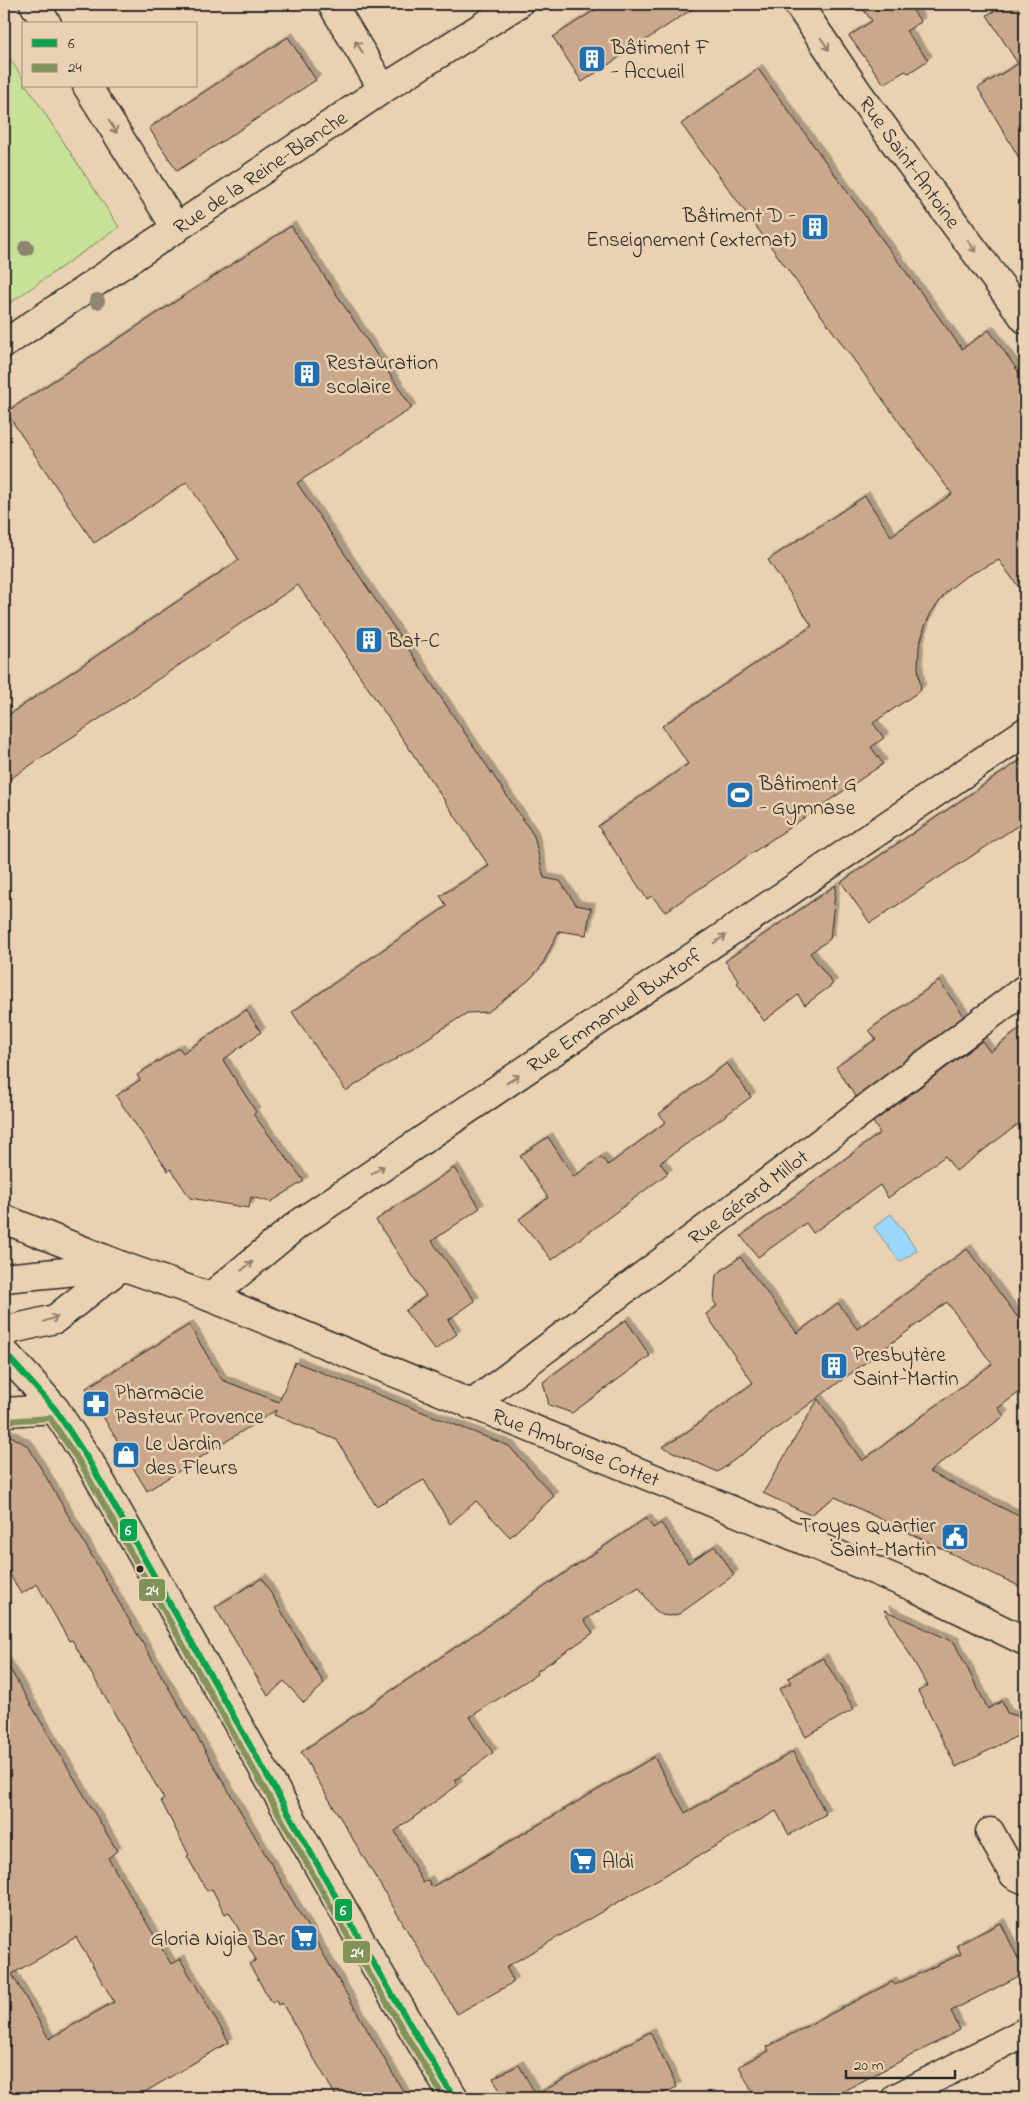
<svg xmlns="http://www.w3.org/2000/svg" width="1029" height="2102" font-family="'Indie Flower',sans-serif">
	<defs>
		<filter id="shadow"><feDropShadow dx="4.5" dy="-4.5" stdDeviation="0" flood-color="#0004"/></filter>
	</defs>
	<rect width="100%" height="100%" fill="#e9d1b1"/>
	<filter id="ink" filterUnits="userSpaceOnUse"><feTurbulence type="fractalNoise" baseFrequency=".02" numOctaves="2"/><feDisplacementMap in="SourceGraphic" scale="10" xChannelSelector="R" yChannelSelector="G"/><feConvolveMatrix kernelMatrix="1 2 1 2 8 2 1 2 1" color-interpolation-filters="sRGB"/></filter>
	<g filter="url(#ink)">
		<polygon fill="#c8e198" stroke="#7a8662" points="4,50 24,80 24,86 27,86 119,227 4,307"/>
		<polygon fill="#9bd9fc" stroke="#6e93a8" points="891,1214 917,1250 900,1262 874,1227"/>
		<g fill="#cba88c" stroke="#2b2b2b" fill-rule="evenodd" filter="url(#shadow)">
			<polygon points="604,4 700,4 582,82 553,37"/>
			<polygon points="859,4 908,4 921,22 906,31 928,60 909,73 905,71 884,84 849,36 872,21"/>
			<polygon points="1007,4 1025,4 1025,168 978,88 1018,64 987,15"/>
			<polygon points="288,37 316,80 177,171 149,128"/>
			<polygon points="758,69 962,349 989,330 1025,381 1025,596 999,560 965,577 948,590 931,613 925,626 919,647 918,668 921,690 873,723 884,738 871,747 883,764 665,912 652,896 647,899 598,826 688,764 662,726 812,626 768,560 865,496 891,536 952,494 681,124"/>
			<polygon points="291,226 412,408 297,483 534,836 544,878 560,881 576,905 591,908 586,935 559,931 541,967 528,981 488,1012 467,1013 346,1091 292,1012 447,906 440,896 489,866 298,585 4,783 4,718 239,560 187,482 94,543 6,412"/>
			<polygon points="1025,757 1025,821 870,923 841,882"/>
			<polygon points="836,885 830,939 810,953 833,984 805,1005 798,995 764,1021 737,983 739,981 725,961"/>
			<polygon points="939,981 964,1016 856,1097 836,1067 876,1039 869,1030"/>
			<polygon points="246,1010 261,1032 223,1060 256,1112 253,1114 304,1181 271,1202 251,1197 249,1208 190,1198 171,1169 168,1171 116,1096 140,1080 137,1075 179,1048 183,1053"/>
			<polygon points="1025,1025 1025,1119 956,1171 945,1156 888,1198 880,1185 813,1233 806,1223 758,1257 741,1236 880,1133 873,1122 982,1041 990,1052"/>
			<polygon points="727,1063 751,1097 660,1163 668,1173 552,1260 519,1219 548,1198 520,1156 548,1137 574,1177 601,1157 608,1165 666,1122 659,1114"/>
			<polygon points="454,1168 480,1208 432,1241 475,1301 448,1320 457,1334 435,1350 405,1311 426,1296 376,1220"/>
			<polygon points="967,1249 1025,1327 1025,1388 998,1408 1004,1416 929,1472 1025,1519 1025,1589 835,1497 810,1515 763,1493 818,1399 862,1461 992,1364 947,1302 718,1472 662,1447 680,1437 753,1383 706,1314 717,1306 714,1302 716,1275 740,1257 797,1333 838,1303 857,1329"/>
			<polygon points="626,1320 650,1356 572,1413 549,1405 543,1382"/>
			<polygon points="189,1325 222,1380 279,1402 295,1362 509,1446 554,1496 510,1537 476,1501 450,1524 424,1480 376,1506 337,1440 274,1415 276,1410 147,1491 86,1388"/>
			<polygon points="4,1432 28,1446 407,2098 337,2098 282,2003 278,2005 276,2000 272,2003 249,1964 256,1960 229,1912 225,1914 212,1889 207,1891 187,1856 189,1855 161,1801 164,1799 72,1640 69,1641 37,1584 21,1594 4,1564"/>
			<polygon points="646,1518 653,1528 661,1523 688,1563 715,1546 734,1575 679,1614 669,1616 662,1615 654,1609 639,1587 584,1620 593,1633 536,1672 537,1674 470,1717 493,1753 455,1780 458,1785 395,1831 423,1883 428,1880 432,1887 654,1757 685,1813 793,1752 826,1814 789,1835 776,1811 506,1967 514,1982 457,2014 301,1752"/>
			<polygon points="262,1578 324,1684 304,1703 284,1681 268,1696 215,1607"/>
			<polygon points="884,1610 954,1642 988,1709 1002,1701 1007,1713 1025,1718 1025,1732 956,1767 918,1691 928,1686"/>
			<polygon points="823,1658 854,1709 806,1737 779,1689 791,1683 788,1678"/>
			<path d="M4,1659L117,1851L108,1858L171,1964L180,1959L229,2042L135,2098H4ZM76,1937L114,2002L49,2039L12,1974Z"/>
			<polygon points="1001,1923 1025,1973 951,2011 960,2030 830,2098 755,2098 739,2066 769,2051 767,2047 892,1982 895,1985 961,1954 957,1945"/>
			<polygon points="650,2032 677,2087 654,2098 504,2098 493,2078 519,2065 536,2095"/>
		</g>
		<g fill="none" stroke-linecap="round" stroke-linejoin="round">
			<defs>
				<g id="minor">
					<polyline points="34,4 47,24"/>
					<polyline points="332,4 383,89"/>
					<polyline points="798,4 859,94 1025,319"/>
					<polyline points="87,86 168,215 176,229"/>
					<polyline points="4,344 383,89 518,4"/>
					<polyline points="4,1219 122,1266 210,1297 758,1521 914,1587 1025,1641"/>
					<polyline points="4,1278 118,1267"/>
					<polyline points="210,1297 297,1225 1025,732"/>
					<polyline points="4,1331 55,1319 122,1266"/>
					<polyline points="471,1405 1025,989"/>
					<polyline points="990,1832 1014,1875 1025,1880"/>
					<polyline points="896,2098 1025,2032"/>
				</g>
				<g id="major">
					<polyline points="4,1352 32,1382 55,1409 89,1461 371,1959 454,2098"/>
					<polyline points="4,1412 55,1409"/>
				</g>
			</defs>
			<use href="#minor" stroke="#2b2b2b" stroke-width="31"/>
			<use href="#major" stroke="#2b2b2b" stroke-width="31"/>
			<use href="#minor" stroke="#e9d1b1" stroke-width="28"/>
			<use href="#major" stroke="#e9d1b1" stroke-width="28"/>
			<defs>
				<polyline id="bus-1" points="4,1352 55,1409 89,1461 371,1959 454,2098"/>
				<polyline id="bus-2" points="5,1421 50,1418 82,1466 363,1963 444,2098"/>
			</defs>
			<use href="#bus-1" stroke="#e9d1b1" stroke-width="10"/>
			<use href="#bus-2" stroke="#e9d1b1" stroke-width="10"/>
			<use href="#bus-1" stroke="#02a44c" stroke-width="6"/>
			<use href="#bus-2" stroke="#81935a" stroke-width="6"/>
		</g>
		<g fill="#8e8570">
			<circle cx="26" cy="248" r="8"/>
			<circle cx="97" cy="301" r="8"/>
		</g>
		<defs><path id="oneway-shaft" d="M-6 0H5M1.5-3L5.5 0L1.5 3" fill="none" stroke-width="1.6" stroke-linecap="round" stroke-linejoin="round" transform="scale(1.25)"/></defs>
		<g stroke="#8a7e6e">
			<use href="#oneway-shaft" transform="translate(825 44) rotate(56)"/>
			<use href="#oneway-shaft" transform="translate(359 47) rotate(-122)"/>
			<use href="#oneway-shaft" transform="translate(113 127) rotate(57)"/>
			<use href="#oneway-shaft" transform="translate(972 246) rotate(54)"/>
			<use href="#oneway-shaft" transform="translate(720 939) rotate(-34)"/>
			<use href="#oneway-shaft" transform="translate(513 1079) rotate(-34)"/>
			<use href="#oneway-shaft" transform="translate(378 1170) rotate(-34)"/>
			<use href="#oneway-shaft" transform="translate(247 1266) rotate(-39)"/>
			<use href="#oneway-shaft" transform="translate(51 1319) rotate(-20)"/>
		</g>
	</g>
	<defs>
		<symbol id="building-square" viewBox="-11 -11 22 22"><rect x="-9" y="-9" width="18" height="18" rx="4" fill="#1f6fb2" stroke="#e9d1b1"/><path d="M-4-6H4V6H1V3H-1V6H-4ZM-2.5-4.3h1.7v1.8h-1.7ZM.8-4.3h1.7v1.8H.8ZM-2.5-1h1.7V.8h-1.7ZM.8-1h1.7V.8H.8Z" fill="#fff"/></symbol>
		<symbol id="stadium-square" viewBox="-11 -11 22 22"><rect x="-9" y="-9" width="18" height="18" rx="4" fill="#1f6fb2" stroke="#e9d1b1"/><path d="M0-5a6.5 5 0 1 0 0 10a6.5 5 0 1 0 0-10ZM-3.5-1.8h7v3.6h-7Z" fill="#fff"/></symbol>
		<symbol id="pharmacy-square" viewBox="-11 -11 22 22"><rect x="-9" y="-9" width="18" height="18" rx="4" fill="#1f6fb2" stroke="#e9d1b1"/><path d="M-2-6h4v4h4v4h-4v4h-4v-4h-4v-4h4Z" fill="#fff"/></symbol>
		<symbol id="shop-square" viewBox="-11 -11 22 22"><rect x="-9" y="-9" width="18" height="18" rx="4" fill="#1f6fb2" stroke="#e9d1b1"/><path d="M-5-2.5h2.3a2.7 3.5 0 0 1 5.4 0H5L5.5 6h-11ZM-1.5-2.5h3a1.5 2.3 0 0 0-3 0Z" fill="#fff"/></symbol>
		<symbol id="civic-square" viewBox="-11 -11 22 22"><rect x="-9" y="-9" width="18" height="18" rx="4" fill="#1f6fb2" stroke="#e9d1b1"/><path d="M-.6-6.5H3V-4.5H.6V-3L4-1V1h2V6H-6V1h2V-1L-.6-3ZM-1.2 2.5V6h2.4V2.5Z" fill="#fff"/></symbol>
		<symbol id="supermarket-square" viewBox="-11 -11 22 22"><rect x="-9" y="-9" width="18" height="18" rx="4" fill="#1f6fb2" stroke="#e9d1b1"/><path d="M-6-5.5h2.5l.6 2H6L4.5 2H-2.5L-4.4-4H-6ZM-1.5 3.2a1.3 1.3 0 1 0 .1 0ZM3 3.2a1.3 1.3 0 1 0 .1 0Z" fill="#fff"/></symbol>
	</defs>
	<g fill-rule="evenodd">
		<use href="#building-square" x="576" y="43" width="32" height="32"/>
		<use href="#building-square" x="799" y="211" width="32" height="32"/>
		<use href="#building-square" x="291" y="358" width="32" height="32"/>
		<use href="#building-square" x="353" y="624" width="32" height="32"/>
		<use href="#stadium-square" x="724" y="779" width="32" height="32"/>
		<use href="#building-square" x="818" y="1350" width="32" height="32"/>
		<use href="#pharmacy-square" x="80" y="1388" width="32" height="32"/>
		<use href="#shop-square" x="110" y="1439" width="32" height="32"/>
		<use href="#civic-square" x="939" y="1521" width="32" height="32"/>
		<use href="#supermarket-square" x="567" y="1845" width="32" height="32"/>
		<use href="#supermarket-square" x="288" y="1922" width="32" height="32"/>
	</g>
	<circle fill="#2b2b2b" stroke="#e9d1b1" stroke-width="2" cx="140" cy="1569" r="4.5"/>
	<g text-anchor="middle" stroke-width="5" stroke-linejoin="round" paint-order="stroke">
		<g font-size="21" fill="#2b2b2b" stroke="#e9d1b1" text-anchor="start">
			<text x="611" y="54">Bâtiment F<tspan x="611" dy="24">- Accueil</tspan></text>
			<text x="796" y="222" text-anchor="end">Bâtiment D -<tspan x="796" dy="24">Enseignement (externat)</tspan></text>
			<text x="326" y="369">Restauration<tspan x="326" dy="24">scolaire</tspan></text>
			<text x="388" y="647">Bat-C</text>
			<text x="759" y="790">Bâtiment G<tspan x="759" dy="24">- Gymnase</tspan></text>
			<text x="853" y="1361">Presbytère<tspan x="853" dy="24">Saint-Martin</tspan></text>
			<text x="115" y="1399">Pharmacie<tspan x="115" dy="24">Pasteur Provence</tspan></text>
			<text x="145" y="1450">Le Jardin<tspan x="145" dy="24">des Fleurs</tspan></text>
			<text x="936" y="1532" text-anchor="end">Troyes Quartier<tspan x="936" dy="24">Saint-Martin</tspan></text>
			<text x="602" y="1868">Aldi</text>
			<text x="285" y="1945" text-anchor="end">Gloria Nigia Bar</text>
		</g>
		<g font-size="21" fill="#2b2b2b" stroke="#e9d1b1">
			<text transform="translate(910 162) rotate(54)" y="7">Rue Saint-Antoine</text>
			<text transform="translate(260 172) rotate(-34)" y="7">Rue de la Reine-Blanche</text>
			<text transform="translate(614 1010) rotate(-34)" y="7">Rue Emmanuel Buxtorf</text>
			<text transform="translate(748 1197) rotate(-37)" y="7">Rue Gérard Millot</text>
			<text transform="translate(576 1447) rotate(22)" y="7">Rue Ambroise Cottet</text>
		</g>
	</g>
	<g stroke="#e9d1b1" stroke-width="2">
		<rect x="119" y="1518" width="19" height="24" rx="5" fill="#02a44c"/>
		<rect x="138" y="1578" width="28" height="24" rx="5" fill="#81935a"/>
		<rect x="334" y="1898" width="19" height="24" rx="5" fill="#02a44c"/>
		<rect x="342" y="1940" width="29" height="24" rx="5" fill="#81935a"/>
	</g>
	<g font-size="14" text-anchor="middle" font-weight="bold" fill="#fff">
		<text x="128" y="1535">6</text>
		<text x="152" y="1595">24</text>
		<text x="343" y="1915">6</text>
		<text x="357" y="1957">24</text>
	</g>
	<rect width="1029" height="2102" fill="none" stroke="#e9d1b1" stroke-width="20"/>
	<rect x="10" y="10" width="1009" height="2082" fill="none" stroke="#2b2b2b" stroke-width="2" filter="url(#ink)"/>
	<rect x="22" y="22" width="175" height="65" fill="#e9d1b1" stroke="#9d8f7b"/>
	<rect x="32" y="39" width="25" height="8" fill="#02a44c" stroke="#9d8f7b"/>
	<text x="68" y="48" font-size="15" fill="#2b2b2b">6</text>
	<rect x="32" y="64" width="25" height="8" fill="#81935a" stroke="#9d8f7b"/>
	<text x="68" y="72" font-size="15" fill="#2b2b2b">24</text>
	<path d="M846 2070v8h109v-8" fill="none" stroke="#2b2b2b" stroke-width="2.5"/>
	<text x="854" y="2070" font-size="15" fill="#2b2b2b" stroke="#e9d1b1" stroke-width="4" paint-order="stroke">20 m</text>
</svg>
